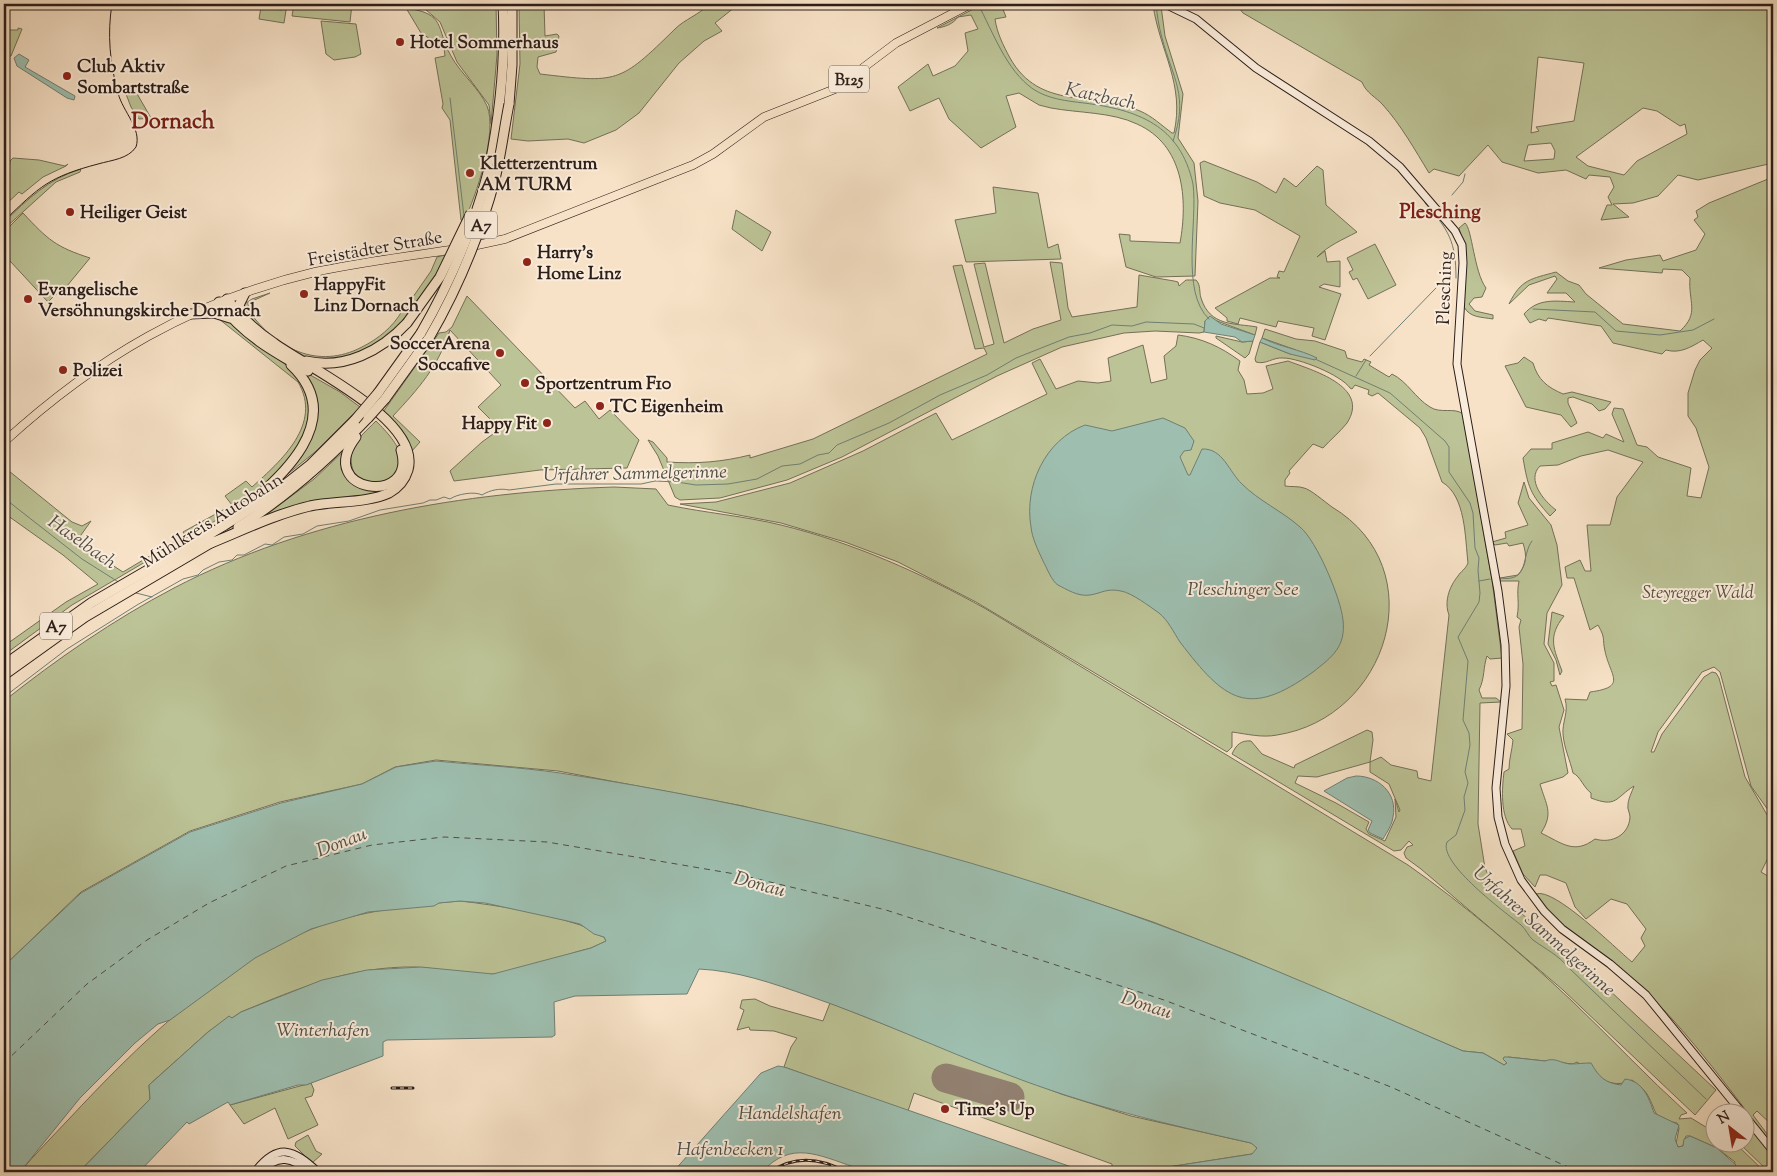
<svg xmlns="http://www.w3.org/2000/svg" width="1777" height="1176" font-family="'Sorts Mill Goudy',serif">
	<rect width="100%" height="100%" fill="#f7e2c7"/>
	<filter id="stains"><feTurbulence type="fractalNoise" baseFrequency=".004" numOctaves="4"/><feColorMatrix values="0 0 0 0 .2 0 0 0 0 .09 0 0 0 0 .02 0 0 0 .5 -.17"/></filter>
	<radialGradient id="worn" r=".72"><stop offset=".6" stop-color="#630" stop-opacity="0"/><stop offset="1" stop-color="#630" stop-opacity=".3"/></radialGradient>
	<g fill="#bcc396" stroke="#747058" fill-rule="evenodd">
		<polygon points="283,4 287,4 284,23 259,19 261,7 282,10"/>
		<polygon points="294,4 352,4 350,22 292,16"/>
		<polygon points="403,4 496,4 497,55 491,124 489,105 457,62 440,22 425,9"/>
		<path d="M519,4H544L545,36L557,34L559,36L556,52L538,57L537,67L540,74C618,83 619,84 675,29C685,19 699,15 709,4H735V7L715,23L722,31L704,41L679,63L639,113L616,130L584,143L568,139L528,141L511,139L520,64Z"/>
		<path d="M983,4H1001L1006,17L995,19C997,33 1003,45 1010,58C1040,111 1093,91 1140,111C1152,116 1161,125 1172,133H1174C1185,84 1160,52 1153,5L1161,6L1165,36L1183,94L1178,138L1194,163L1198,201L1195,276L1156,277L1126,267L1119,234L1130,235V241L1180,243C1188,199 1184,145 1137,124C1112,112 1078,113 1051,108L1039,105L1019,93L1006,96L1016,127L981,148L949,119L939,98L910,111L898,87L928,64L933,76L955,66L968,51L965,33L978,29L971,15L958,17C953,24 945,27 937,28Z"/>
		<path d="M1236,4H1773V163L1698,180L1678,175L1658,196L1633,203L1613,204L1629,217L1601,220L1607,205H1612L1608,197L1614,187L1610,177L1589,175L1586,179L1566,170L1538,173L1502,162L1488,145L1459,176L1434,169L1429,173C1415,150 1401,125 1383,105C1376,97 1366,93 1362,82L1243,13ZM1538,57L1584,63L1574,121L1536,127L1539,131L1531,133ZM1643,108L1657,111L1680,126L1685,124L1687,134L1637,161L1624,175L1588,166L1576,157ZM1551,143L1555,151L1554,159L1524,161L1528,145Z"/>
		<path d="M406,8C447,14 435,27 451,56C461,74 479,88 487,106C498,132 476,196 464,221L461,220L450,120L442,108L443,104L435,58L445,56L444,48L421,33Z"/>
		<polygon points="321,21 356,24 361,54 355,57 334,60 326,54"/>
		<polygon points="18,28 22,29 11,56 4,56 4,32 7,30 18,30"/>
		<polygon points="132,85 151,118 139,119 131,107 126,94"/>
		<path d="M13,158L39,160L65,166L68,164L66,166L43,177L22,194L19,192L4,206C4,189 9,177 10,161Z"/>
		<path d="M1204,161L1257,182L1276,193L1284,178L1296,187L1317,166L1323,170L1326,205L1357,232C1342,240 1329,245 1317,257L1325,251L1327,262L1340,261V287L1324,284L1319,287L1341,294L1325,340L1312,336L1314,328L1278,321L1276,327L1240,318L1238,324L1227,321V318L1215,308L1270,278H1280L1277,277L1279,271L1284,272L1300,236L1255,210L1220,203L1204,196L1200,163Z"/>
		<path d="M81,169L80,172L56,182L4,229V222C28,199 48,179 81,169Z"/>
		<path d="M1773,177V817L1751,786L1720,672L1714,667L1702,672L1658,732L1651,752H1654L1662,734L1704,677L1712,672L1716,673L1719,678L1745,777L1773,825V848L1761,872L1773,879V1126L1757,1111L1753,1115L1773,1142V1145C1726,1086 1683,1023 1626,973C1604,954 1545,921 1536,894C1554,887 1615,948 1632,962L1645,946L1641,938L1646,929L1627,904L1611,899L1586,919L1575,907L1566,883L1546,875H1540L1535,887L1523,874L1513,851L1525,846L1521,829H1512C1500,816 1502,788 1504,772L1509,769C1509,759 1512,751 1513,740L1507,734L1522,729L1523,664L1519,627L1521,620L1517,617C1520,602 1516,595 1519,581H1500V578L1518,575C1527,564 1527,556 1523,543L1509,546L1507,543L1495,545L1492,542L1506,538L1505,532L1528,525L1518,503L1524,482L1529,498L1551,525L1557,545L1562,585L1547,613L1544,644L1554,663V681L1550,682L1552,686L1556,685L1564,710L1559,727L1568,773L1563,777L1540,784C1546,805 1554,813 1541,833C1562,843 1574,855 1595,839C1612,844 1629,835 1630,817C1630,813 1627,809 1628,805C1628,799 1632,792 1634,786C1615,798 1617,808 1591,798V793C1583,787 1581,777 1573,773C1570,760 1564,748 1563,734C1562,722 1569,712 1565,699L1587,700L1590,692C1628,687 1610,676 1605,651C1602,638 1606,639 1598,625L1590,630L1574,578H1567L1565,567L1580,560L1585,571H1591L1587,525H1610L1617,497L1643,462L1608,450L1581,456L1558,465L1540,466C1526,480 1544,501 1556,510L1550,516C1530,494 1528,487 1523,458L1531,449H1552V443L1588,432L1603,438L1606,434L1624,442L1612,414L1614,408L1623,409L1637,445L1647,447L1658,457L1691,468L1687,496L1701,498L1709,467L1696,428L1688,416V393L1695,370L1700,360L1712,348L1703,340C1691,347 1680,354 1666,350L1662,354L1613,343L1601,326L1548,318L1546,321L1539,319L1530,323L1524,314C1538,298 1555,301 1575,302L1566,293H1547L1557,279L1555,276L1529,285L1509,304C1521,279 1531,279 1556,272L1568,281L1579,285L1586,294L1623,324L1680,331C1700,313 1688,302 1690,278L1682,270L1663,269L1662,273L1599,268L1626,260L1660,255L1663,261L1696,250L1705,234L1694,220L1698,217L1696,211L1709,203Z"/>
		<polygon points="993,187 1038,193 1048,248 1058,244 1061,259 966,262 955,220 996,213"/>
		<polygon points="736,210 771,232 762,251 732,229"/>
		<path d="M23,213C48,240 56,247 90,258L62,292L55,295L48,302L10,261L6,262L4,259V232Z"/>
		<path d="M1465,223C1472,228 1474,272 1486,288L1482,297L1474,298L1469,304L1475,311L1493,315V319C1482,317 1470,318 1464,307L1466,252L1459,228Z"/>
		<polygon points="1375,244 1396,285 1368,299 1357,278 1353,280 1349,272 1353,270 1347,258"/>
		<polygon points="445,255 446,259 414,311 406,307 431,271 437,257"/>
		<path d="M1050,262L1062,263L1068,308L1072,317L1137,307L1139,275L1174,281L1178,282L1179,286L1186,280H1196C1201,285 1199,292 1201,298C1210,327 1235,323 1257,327L1255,335L1217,321H1205L1204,332L1199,333L1155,331L1124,333L1062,347L997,376L842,457L787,480L720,498L680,500L675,497L658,456L648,440L653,442L667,458V462C697,464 722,462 750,455V458L813,439L987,354L984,348L975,349L953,266L962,265L984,347L994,344L974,264L985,263L1004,343L1033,329L1061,320Z"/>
		<path d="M270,293L248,303L249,311C276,349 318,370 362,347C378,339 393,327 402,311L411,315C386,343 343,369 305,358C290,354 254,323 244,311L243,305L252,299Z"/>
		<path d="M467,296L575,408L585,401L599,419L610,410L639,440L627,468L540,470L454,481L450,471L482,442L500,429L478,407L501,385L450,330C438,367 419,388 393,416L420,442L411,452L383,412L439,333L446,332L452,327Z"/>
		<path d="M219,319L231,321L266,351L292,369L311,398L306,438L277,474L242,505L72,605L4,655V646L66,602L98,584L63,555L4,513V467L72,522L82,526L91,521L76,542L123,572L185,535L183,532L232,505L225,496L246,481L252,487C281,461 323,424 298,382Z"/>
		<path d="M1265,329L1296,339L1315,341L1345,351L1347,358L1362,362L1364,359L1371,362L1369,365L1389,377L1392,374C1408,382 1415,398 1430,407C1440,414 1455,407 1463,414L1492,580L1502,658L1490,659L1487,656C1483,667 1485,678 1479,690L1482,698H1496L1501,702L1480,703L1478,824L1485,868L1490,879L1493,880L1507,901L1591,973L1716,1090L1695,1115L1563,990L1421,869L1406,858L1404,853L1407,847L1413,845L1409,841L1401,850L1394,851L1232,754C1236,745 1241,740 1251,741L1262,754L1294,768L1295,765L1367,730L1372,732L1373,740L1370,762L1381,757L1391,765L1417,771L1418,778L1431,781L1449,615C1444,602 1449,587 1458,576C1461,571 1465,570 1468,563C1465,538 1466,496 1442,482L1426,438L1420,428L1378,393L1372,396L1368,394L1369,390L1355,385L1352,389L1350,388C1341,375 1299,358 1283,358C1273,357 1266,365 1256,362L1255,359L1260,342L1290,354L1296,350L1262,338ZM1370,762V772L1389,784L1400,810L1399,812L1395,799L1396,817L1385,841L1369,834L1366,829L1369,822L1336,803L1295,783L1298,776L1317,777Z"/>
		<path d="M1178,335C1202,338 1221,347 1240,361L1238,370L1244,380L1247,394L1263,393L1273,389L1266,366L1288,361C1311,370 1371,386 1347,423C1340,432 1330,440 1323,448L1313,444L1289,471L1290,473L1285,480V486C1291,487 1299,486 1304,488C1310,489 1325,502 1332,507C1435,569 1388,718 1277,735C1262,738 1247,734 1232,732V747L1227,752L976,602L898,562L845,542L781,523L680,504L716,502L790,483L863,451L936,413L952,440L1047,394L1032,363L1040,359L1056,389L1078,381L1098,383L1111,381L1108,358L1143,345L1151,383L1167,379L1164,356L1176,346Z"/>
		<polygon points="1216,336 1242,342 1253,341 1249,354 1245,358 1216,338"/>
		<path d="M1524,357L1533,363C1538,380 1547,387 1563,394L1572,392L1611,402L1605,409L1599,411L1592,404L1573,397L1568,398V403L1577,423L1571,427L1561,415L1526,407L1505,366L1518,363Z"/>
		<path d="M298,368L340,392L360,407L315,452L263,494L313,432C320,409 306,389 298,368Z"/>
		<path d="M376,421C399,444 417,467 377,486L355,476C344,449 357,440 376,421Z"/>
		<polygon points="397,436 407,463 388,491 267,517 266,515 314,479 346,449 347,473 382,489 405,462"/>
		<path d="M614,487L656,489L668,505C706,513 744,516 781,525C854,543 921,573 986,609L1408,865C1465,905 1522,954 1572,1001C1611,1038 1647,1077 1687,1113L1681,1115L1679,1119L1691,1118L1714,1132V1144H1736L1765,1172H1745L1742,1170L1733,1172L1735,1162L1717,1148L1690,1136H1686L1683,1146L1678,1147L1676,1144L1679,1128L1677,1123C1651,1118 1658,1113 1647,1094C1644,1089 1637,1084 1632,1080C1609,1091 1596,1074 1577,1062L1573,1064L1508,1057L1506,1064L1504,1065L1483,1053L1463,1051L1243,957L1153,922L1064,892L743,806L558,771L436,760L395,767L362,784L280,802L190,831L81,892L4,966V701C57,659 113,620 174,588C308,518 464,492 614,487Z"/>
		<path d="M1552,612L1564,616C1547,637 1554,649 1562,671L1560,675L1556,660L1548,644Z"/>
		<path d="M460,901C496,905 544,913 577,924C588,927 594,934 604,937L606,941L591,948C559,956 527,970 495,974C471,977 440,968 415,967C351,966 299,988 241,1012L232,1018L229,1017L208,1032L149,1085L150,1099L79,1172H20C36,1153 52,1137 69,1119C136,1047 219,965 312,929C358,911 411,905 460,901Z"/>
		<polygon points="755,999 770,1006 823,1021 830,1003 1061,1094 1131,1116 1251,1143 1256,1146 1257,1151 1252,1154 1136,1172 1112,1172 1112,1164 914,1093 908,1111 784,1067 791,1047 797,1038 774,1031 750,1030 749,1027 737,1030 744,1010 740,1008 742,1000"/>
		<polygon points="311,1083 314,1090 312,1096 305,1098 318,1125 288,1139 275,1108 244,1124 230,1105"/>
		<polygon points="1745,1120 1773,1157 1773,1172 1769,1172 1740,1144 1744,1144"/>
		<polygon points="308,1135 316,1151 322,1154 312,1163 295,1146 296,1142"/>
	</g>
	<g fill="#9ebfb0" stroke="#707f74">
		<polygon points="19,54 29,60 25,67 75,96 74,100 67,98 17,66 14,58"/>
		<polygon points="1210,316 1221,324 1255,335 1253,341 1242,342 1235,337 1204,332 1205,321"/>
		<path d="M1262,338C1280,347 1299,349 1317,358L1315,360L1290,354L1260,342Z"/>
		<path d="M1163,418L1185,428L1194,441L1191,450L1184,451L1180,457L1188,475H1190L1202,449C1223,448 1229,472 1242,484C1259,501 1282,511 1300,527C1317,541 1341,599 1343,620C1346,647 1332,657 1313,672C1248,719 1225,701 1180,642C1174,633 1168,620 1159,613C1149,606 1132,593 1121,591C1107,588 1102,593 1090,595C1078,597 1066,589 1058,585C1052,582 1046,566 1043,561C1038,550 1032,538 1031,527C1024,486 1045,440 1085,425L1112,431Z"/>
		<path d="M436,761C477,765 519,767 560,773C762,804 962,853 1154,923C1259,961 1361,1007 1463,1051L1483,1053L1504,1065L1507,1063L1503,1059L1504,1057H1508L1545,1061C1555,1057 1560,1063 1570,1064C1577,1064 1583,1063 1591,1063C1599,1077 1605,1083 1621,1085L1625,1079C1643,1081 1649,1098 1654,1113L1679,1125L1675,1139L1678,1147L1683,1146L1684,1139L1690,1136L1717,1148L1736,1165L1733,1172H1136L1252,1154L1257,1148L1251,1143C1166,1124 1088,1106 1006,1074C940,1049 876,1019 809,996C772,983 738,971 699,969L687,994L575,996L554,1002L555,1035L552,1037L387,1040L383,1042V1056L306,1085H298L230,1105L228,1102L189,1124L187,1122L139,1172H79L150,1099L149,1085L208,1032L229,1016L232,1018L241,1012L322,980L367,970L421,967L493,974L591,948L606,941L604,937L594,934L580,924L563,920L485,903L460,901L439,903L434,906L368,912L311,929L255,958L170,1020L158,1024L135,1043L80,1098L20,1172H4V966L81,893L190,832L281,803L362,784L396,767Z"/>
		<path d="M1356,776C1378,776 1398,793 1393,817C1392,825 1387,832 1383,839L1370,833L1368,830L1372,821L1324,791L1347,778Z"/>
		<path d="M778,1066L784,1067L1086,1172H858L854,1167C818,1155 791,1140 762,1172H673L761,1073Z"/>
	</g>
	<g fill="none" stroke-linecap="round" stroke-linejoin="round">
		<g stroke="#707f74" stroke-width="1">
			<path d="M978,4C993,32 1006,70 1033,89C1048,99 1067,101 1084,103C1138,110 1180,125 1193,184C1198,222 1180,292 1209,319"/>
			<path d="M1156,4C1157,15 1159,27 1162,38C1173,79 1189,96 1173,141"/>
			<polyline points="450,98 464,216"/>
			<polyline points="1452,195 1463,182 1465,174"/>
			<path d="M1425,203C1449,230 1456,242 1456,278"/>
			<polyline points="1533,309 1595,312 1616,331 1660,335 1693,330 1714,319"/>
			<polyline points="1370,356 1436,288"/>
			<path d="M1315,359L1390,393L1445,441L1449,447V472L1470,503L1473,513L1475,548L1479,558L1478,570L1480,593L1479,602L1458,637L1468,661L1463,720L1469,733L1470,745L1465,772L1468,783L1464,797L1465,810L1456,835L1447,842C1438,863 1506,913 1521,925C1526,929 1528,936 1533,940C1547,950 1557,954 1569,968L1706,1099"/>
			<polyline points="1356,376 1366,360"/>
			<polyline points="4,498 82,559 120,583"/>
			<path d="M1500,578C1530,583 1521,555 1532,541"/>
			<polyline points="1479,581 1490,579"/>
			<polyline points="136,593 152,597"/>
			<path d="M4,697L67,649L137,605L183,579L198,575L203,570L219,562L232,560L237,555H244L265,544L272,545L284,537L303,534L317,526L349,521L380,510L423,503L430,500H436L444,497L450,499C457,494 475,491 482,495C490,490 500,488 509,490L556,484H641L655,481L677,482L696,485L728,484L757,479L782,466L800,464L818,455L829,453L837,445L889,423L940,395L987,375L1016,358L1069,337L1090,333L1112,325L1132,326L1146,322L1194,324L1204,328"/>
		</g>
		<polyline stroke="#4e4e46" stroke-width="1" stroke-dasharray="6 5" stroke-linecap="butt" points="4,1063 87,984 147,940 209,903 286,866 372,845 444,837 547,842 741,875 886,910 1164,1000 1391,1087 1579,1172"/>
		<polyline stroke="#928070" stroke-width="29" points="946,1078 1010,1097"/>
		<defs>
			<g id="secondary">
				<polyline points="1059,4 1086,4"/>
				<polyline points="1165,4 1196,19 1256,68 1369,141 1400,167 1455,231 1462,245 1463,263 1457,364 1498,591 1505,645 1506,686 1496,788 1498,817 1505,844 1521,880 1544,911 1562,929 1610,964 1646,995 1743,1114"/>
				<polyline points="1744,1115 1773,1151"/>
				<path d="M255,1172C278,1142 293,1149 318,1172"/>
				<path d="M262,1172C277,1153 293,1158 310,1172"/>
			</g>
			<g id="primary">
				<polyline points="468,247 505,239 693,165 713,154 764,117 835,89 896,43 967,6 965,4"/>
				<path d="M4,442C96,358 192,301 315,272C362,262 409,256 457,249"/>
			</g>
			<g id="motorway">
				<polyline points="509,104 512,65 512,4"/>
				<path d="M489,169C500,114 506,60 503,4"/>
				<path d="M219,302C243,335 274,352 308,371"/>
				<polyline points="190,314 214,313 230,318"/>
				<polyline points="242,314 239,305 245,293"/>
				<path d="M306,361C344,370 381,351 407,323"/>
				<polyline points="378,393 421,333"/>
				<polyline points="385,399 429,338"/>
				<path d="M356,437C313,493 418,507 401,450"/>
				<path d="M237,513C281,479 349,419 291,365"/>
				<path d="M238,527C287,497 328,460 368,418"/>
				<path d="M211,543C243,530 276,514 310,506C334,501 368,503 389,493C398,488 405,480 408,470C422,420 306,367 274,343C256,331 240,316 227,299"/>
				<polyline points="4,665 91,603 225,525 268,498 311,464 355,420"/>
				<polyline points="4,675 85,617 214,541"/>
			</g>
		</defs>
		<use href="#secondary" stroke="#2c1e19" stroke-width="9"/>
		<use href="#primary" stroke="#2c1e19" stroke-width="9"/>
		<use href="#motorway" stroke="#2c1e19" stroke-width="11"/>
		<use href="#secondary" stroke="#faecdb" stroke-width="7"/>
		<use href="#primary" stroke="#f7e2c7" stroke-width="8"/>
		<use href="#motorway" stroke="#f7e2c7" stroke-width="9"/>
		<path stroke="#2c1e19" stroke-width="1" d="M4,221C40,186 49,177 98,164C112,160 128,159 136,147C142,129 123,112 118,93C110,64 107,34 112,4"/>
		<defs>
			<g id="rail">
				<polyline points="392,1088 413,1088"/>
				<path d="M770,1172C795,1155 821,1158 846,1172"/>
			</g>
		</defs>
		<use href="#rail" stroke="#2c1e19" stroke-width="3"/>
		<use href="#rail" stroke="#faecdb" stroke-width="1" stroke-dasharray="4" stroke-linecap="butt"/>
		<defs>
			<g id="motorway-bridge">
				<polyline points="407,323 440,277 471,213"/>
				<path d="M421,333C451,281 474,227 489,169"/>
				<path d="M429,338C458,288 480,235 495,179C501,155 504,129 509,104"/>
				<polyline points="368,418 385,399"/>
				<polyline points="355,420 378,393"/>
			</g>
		</defs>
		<use href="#motorway-bridge" stroke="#2c1e19" stroke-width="11" stroke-linecap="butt"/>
		<use href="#motorway-bridge" stroke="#f7e2c7" stroke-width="9"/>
	</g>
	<g fill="#8f2418" stroke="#faecdb" stroke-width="2">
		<circle cx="400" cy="42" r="5"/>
		<circle cx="67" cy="76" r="5"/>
		<circle cx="470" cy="173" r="5"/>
		<circle cx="70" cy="212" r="5"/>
		<circle cx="527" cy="262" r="5"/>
		<circle cx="304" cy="294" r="5"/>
		<circle cx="28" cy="299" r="5"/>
		<circle cx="500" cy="353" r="5"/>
		<circle cx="63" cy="370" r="5"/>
		<circle cx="525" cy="383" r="5"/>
		<circle cx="600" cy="406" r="5"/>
		<circle cx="547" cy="423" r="5"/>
		<circle cx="945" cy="1109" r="5"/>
	</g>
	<g text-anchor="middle" stroke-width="4" stroke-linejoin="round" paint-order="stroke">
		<g fill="#faecdb" stroke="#6a5c53" stroke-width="1">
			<rect x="829" y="65.5" width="40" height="27" rx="4"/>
			<rect x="465" y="211.5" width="32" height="27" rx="4"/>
			<rect x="40" y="612.5" width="32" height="27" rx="4"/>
		</g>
		<g font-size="16" font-weight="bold" fill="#2c1e19">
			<text x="849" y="85">B125</text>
			<text x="481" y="231">A7</text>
			<text x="56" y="632">A7</text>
		</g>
		<g font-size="18" font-weight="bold" fill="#2c1e19" stroke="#faecdb" text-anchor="start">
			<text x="410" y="48">Hotel Sommerhaus</text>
			<text x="77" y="72">Club Aktiv<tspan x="77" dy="21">Sombartstraße</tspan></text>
			<text x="480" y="169">Kletterzentrum<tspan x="480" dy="21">AM TURM</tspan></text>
			<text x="80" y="218">Heiliger Geist</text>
			<text x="537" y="258">Harry's<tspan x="537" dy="21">Home Linz</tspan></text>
			<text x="314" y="290">HappyFit<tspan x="314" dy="21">Linz Dornach</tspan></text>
			<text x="38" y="295">Evangelische<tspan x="38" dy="21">Versöhnungskirche Dornach</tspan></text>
			<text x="490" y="349" text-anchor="end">SoccerArena<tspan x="490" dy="21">Soccafive</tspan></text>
			<text x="73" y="376">Polizei</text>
			<text x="535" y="389">Sportzentrum F10</text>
			<text x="610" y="412">TC Eigenheim</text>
			<text x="537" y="429" text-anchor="end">Happy Fit</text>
			<text x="955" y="1115">Time's Up</text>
		</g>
		<g font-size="18" fill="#2c1e19" stroke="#faecdb">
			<text transform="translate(375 248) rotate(-10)" y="6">Freistädter Straße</text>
			<text transform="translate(1444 288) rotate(-88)" y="6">Plesching</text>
			<text transform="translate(212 520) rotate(-32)" y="6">Mühlkreis Autobahn</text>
		</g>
		<g font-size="18" font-style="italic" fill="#57503e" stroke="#faecdb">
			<text x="1698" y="598">Steyregger Wald</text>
		</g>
		<g font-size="19" font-style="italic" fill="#4e4e46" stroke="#faecdb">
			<text transform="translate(1101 95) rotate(12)" y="7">Katzbach</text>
			<text transform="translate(635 472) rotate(-1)" y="7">Urfahrer Sammelgerinne</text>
			<text transform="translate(83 541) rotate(35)" y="7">Haselbach</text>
			<text x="1243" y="595">Pleschinger See</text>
			<text transform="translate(341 841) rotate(-21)" y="7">Donau</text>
			<text transform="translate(760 883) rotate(15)" y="7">Donau</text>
			<text transform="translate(1545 930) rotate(42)" y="7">Urfahrer Sammelgerinne</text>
			<text transform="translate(1147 1004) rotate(18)" y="7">Donau</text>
			<text x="323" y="1036">Winterhafen</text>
			<text x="790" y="1119">Handelshafen</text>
			<text x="730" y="1155">Hafenbecken 1</text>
		</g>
		<g font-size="20" font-weight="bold" fill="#7a1f14" stroke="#faecdb">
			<text x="1440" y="218">Plesching</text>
		</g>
		<g font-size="22" font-weight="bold" fill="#7a1f14" stroke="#faecdb">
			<text x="173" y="128">Dornach</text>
		</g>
	</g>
	<rect width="1777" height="1176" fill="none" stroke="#f7e2c7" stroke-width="20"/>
	<rect x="5" y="5" width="1767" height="1166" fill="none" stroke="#2c1e19" stroke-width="2.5"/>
	<rect x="10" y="10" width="1757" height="1156" fill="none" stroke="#2c1e19"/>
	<g transform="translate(1730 1128) rotate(329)"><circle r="24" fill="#faecdb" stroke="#a89a8d"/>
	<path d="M0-4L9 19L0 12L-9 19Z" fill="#8f2418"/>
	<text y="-8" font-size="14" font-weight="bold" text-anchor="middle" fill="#2c1e19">N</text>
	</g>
	<rect width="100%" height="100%" filter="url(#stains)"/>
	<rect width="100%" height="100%" fill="url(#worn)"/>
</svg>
